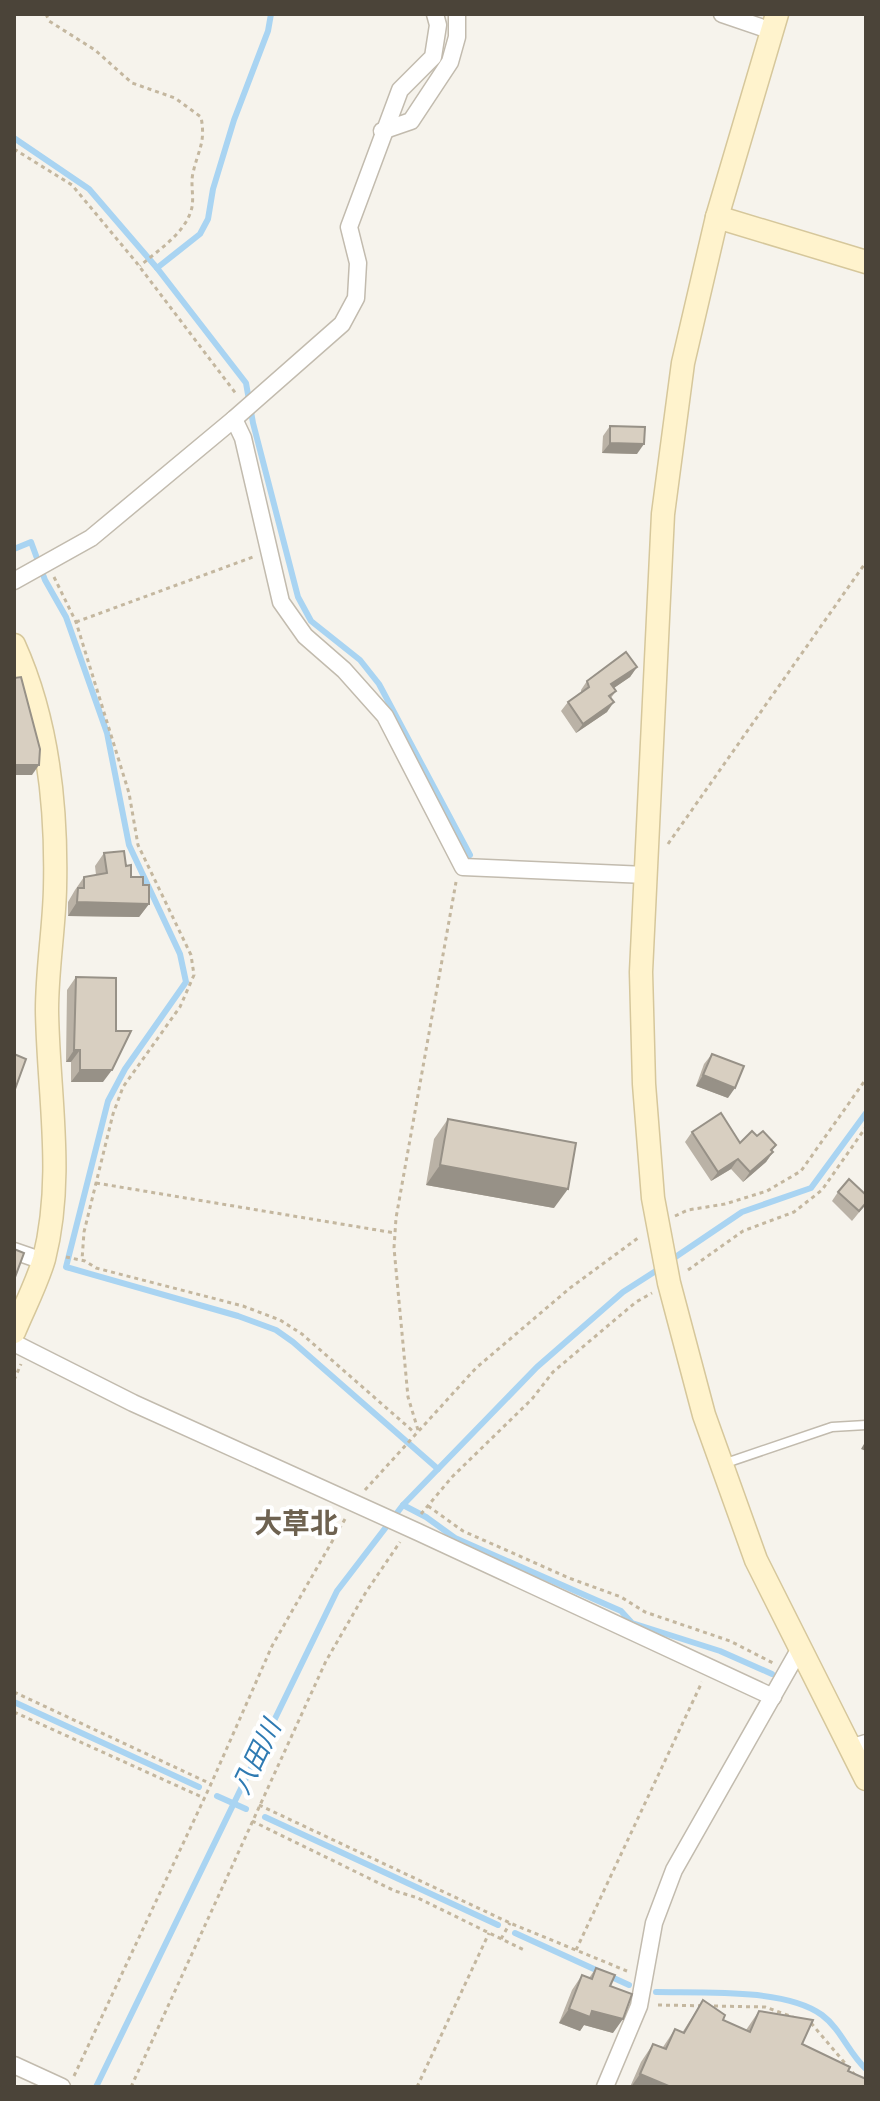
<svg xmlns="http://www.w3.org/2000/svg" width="880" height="2101" font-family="'Public Sans','Noto Sans JP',sans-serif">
	<rect width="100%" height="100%" fill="#f6f3ec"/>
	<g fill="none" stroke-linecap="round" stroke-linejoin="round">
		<g stroke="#a9d4f2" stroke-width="6">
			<polyline points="271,14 268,31 234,120 213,189 208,219 200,234 157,268 246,383 253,423 298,597 311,621 360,660 379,684 470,855"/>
			<polyline points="14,138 89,189 157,268"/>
			<polyline points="14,549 31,542 45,580 66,617 107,733 129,845 180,954 186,982 125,1069 108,1101 66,1267 238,1316 276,1330 293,1342 438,1469"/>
			<polyline points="671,1260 742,1212 811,1188 866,1113"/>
			<polyline points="403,1505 426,1517 455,1538 621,1611 632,1623 720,1651 772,1674"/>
			<polyline points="14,1702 199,1787"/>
			<polyline points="217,1796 246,1809"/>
			<polyline points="265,1817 498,1925"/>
			<polyline points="515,1933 629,1985"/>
			<path d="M656,1992C701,1993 786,1988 822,2015C841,2029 849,2054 866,2069"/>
			<polyline points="96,2087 337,1591 403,1505 537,1367 623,1292 662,1267"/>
		</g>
		<defs>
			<polyline id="lane" points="723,1464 832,1427 866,1425"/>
			<g id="street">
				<polyline points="722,14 772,31"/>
				<polyline points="382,131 411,121 450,62 457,37 457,14"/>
				<polyline points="234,419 243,438 281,602 305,636 344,670 385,716 463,867 646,875"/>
				<polyline points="14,581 91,538 234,419 342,324 356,298 358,263 349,227 400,90 433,57 438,25 435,14"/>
				<polyline points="14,1251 43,1261"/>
				<polyline points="14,1343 133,1403 418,1532 773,1697"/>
				<polyline points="850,1748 866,1743"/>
				<polyline points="14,2065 62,2087"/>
				<polyline points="605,2087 639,2006 654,1923 674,1870 799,1650"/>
			</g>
			<g id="secondary">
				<polyline points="777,14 717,217 683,363 663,514 641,972 644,1084 653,1198 669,1283 704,1415 756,1560 866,1779"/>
				<polyline points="717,217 866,262"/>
				<path d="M14,645C48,720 57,807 55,889C54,929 47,970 47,1010C48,1093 65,1176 44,1259C37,1283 24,1308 14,1332"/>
			</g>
		</defs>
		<use href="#lane" stroke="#c2bbae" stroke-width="11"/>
		<use href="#street" stroke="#c2bbae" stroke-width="19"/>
		<use href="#secondary" stroke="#d6c79b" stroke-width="25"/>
		<g stroke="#c4b79f" stroke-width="3" stroke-dasharray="4 4" stroke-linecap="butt">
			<path d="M46,14L49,21L95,50L132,83L175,98L201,117C206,143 198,150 193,173C190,185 195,199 191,211C183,235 158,250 140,266"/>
			<polyline points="14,149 72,185 136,262 237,395"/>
			<polyline points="54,577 76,622 129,793 138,845 191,955 194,975 180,1007 123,1087 113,1114 84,1232 82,1260"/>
			<polyline points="76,622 253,557"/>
			<polyline points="668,844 866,562"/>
			<polyline points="96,1183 395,1233"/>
			<polyline points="675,1216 688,1210 725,1204 767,1191 801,1171 866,1079"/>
			<polyline points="66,1257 85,1261 96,1268 243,1306 280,1320 302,1334 415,1433"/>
			<polyline points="688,1270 743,1231 794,1212 822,1190 866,1127"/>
			<polyline points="14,1380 21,1364"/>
			<polyline points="418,1430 408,1397 394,1248 396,1218 456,882"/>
			<polyline points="365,1490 476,1368 570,1288 638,1238"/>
			<polyline points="428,1506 463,1531 569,1578 621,1597 645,1612 730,1641 773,1663"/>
			<polyline points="421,1514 452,1477 532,1399 553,1372 636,1302 652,1293"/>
			<polyline points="14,1692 211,1784"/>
			<polyline points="14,1712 204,1798"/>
			<polyline points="259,1805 510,1923 627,1971"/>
			<polyline points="252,1821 395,1891 418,1898 526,1951"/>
			<polyline points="501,1939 510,1923"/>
			<polyline points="576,1950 702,1682"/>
			<polyline points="658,2005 765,2007 793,2017"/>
			<polyline points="811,2023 855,2075"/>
			<polyline points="74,2076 211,1784 272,1646 345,1519"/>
			<polyline points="131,2087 326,1661 366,1592 400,1542"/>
			<polyline points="417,2087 489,1933"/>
		</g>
		<use href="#lane" stroke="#fff" stroke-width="8"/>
		<use href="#street" stroke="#fff" stroke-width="16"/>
		<use href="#secondary" stroke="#fff3cd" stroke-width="22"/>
	</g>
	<g fill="#bab2a6">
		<polygon points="610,426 637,454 602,453 603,436"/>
		<polygon points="637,667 630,677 614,688 616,691 611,698 607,712 576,733 561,711 568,702 581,692 581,690 587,681"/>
		<polygon points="104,853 126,866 131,877 143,885 149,904 139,917 68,916 68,902 75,890 84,877 96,875 95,866"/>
		<polygon points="76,977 103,1082 71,1082 71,1062 66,1062 67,990"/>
		<polygon points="712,1054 728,1098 696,1086 704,1064"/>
		<polygon points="448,1119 554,1208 426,1185 434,1139"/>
		<polygon points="692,1132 740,1143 757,1136 776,1145 772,1151 773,1152 766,1162 743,1182 731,1169 711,1181 685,1142"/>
		<polygon points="838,1192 866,1195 866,1204 852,1221 832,1201"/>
		<polygon points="596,1968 610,1986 613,2033 584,2025 580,2031 559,2023 572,1990 582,1975 589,1978"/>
		<polygon points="703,2000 723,2020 746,2030 759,2011 802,2044 848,2071 866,2087 630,2087 641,2062 653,2044 663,2047 675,2029 682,2033"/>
	</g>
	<g fill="#979187">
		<polygon points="610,443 644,444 637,454 602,453"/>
		<polygon points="637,667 630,677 605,694 611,684"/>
		<polygon points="614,702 607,712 576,733 583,724"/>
		<polygon points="14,765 39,765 32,775 14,775"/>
		<polygon points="77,902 149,904 139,917 68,916"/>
		<polygon points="74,1050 80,1050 71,1062 66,1062"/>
		<polygon points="80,1070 112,1070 103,1082 71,1082"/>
		<polygon points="703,1075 735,1088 728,1098 696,1086"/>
		<polygon points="773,1152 766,1162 743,1182 750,1172"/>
		<polygon points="738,1159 731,1169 711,1181 718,1172"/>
		<polygon points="440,1165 568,1189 554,1208 426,1185"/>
		<polygon points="864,1444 866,1445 866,1451 861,1449"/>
		<polygon points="569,2009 592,2011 623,2019 613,2033 584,2025 580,2031 559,2023"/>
		<polygon points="640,2074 671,2087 631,2087"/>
	</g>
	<g fill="#d8cfc1" stroke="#979187" stroke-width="2">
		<polygon points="610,426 645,427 644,444 610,443"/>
		<polygon points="626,652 637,667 611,684 616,691 609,696 614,702 583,724 568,702 589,687 587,681"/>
		<polygon points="21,677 40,749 39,765 14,765 14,678"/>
		<polygon points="124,851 126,866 131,865 131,877 143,877 143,885 149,885 149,904 77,902 78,888 84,888 84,877 107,873 104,853"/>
		<polygon points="76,977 116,978 116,1031 131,1031 112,1070 80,1070 80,1050 74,1050"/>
		<polygon points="14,1054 26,1059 14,1092"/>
		<polygon points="712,1054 744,1066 735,1088 703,1075"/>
		<polygon points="721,1113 740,1143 752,1131 757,1136 763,1131 776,1145 771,1150 773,1152 750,1172 738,1159 718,1172 692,1132"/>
		<polygon points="448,1119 576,1143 568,1189 440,1165"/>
		<polygon points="849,1179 866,1195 866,1203 859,1211 838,1192"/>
		<polygon points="14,1249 24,1253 14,1280"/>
		<polygon points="596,1968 615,1975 610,1986 632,1994 623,2019 592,2011 590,2017 569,2009 582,1975 592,1979"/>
		<polygon points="703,2000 725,2015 723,2020 750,2032 759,2011 813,2020 802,2044 850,2067 848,2071 866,2079 866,2087 671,2087 640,2074 653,2044 666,2049 675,2029 684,2033"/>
	</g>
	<g text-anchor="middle" stroke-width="8" stroke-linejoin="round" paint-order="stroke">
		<g font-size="26" font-style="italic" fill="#2e7ab2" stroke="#fff">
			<text transform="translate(256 1757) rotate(-64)" y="9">八田川</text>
		</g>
		<g font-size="28" font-weight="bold" fill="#6e6250" stroke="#fff">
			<text x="296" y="1533">大草北</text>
		</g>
	</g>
	<rect width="880" height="2101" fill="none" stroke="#4b4439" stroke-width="32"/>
</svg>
